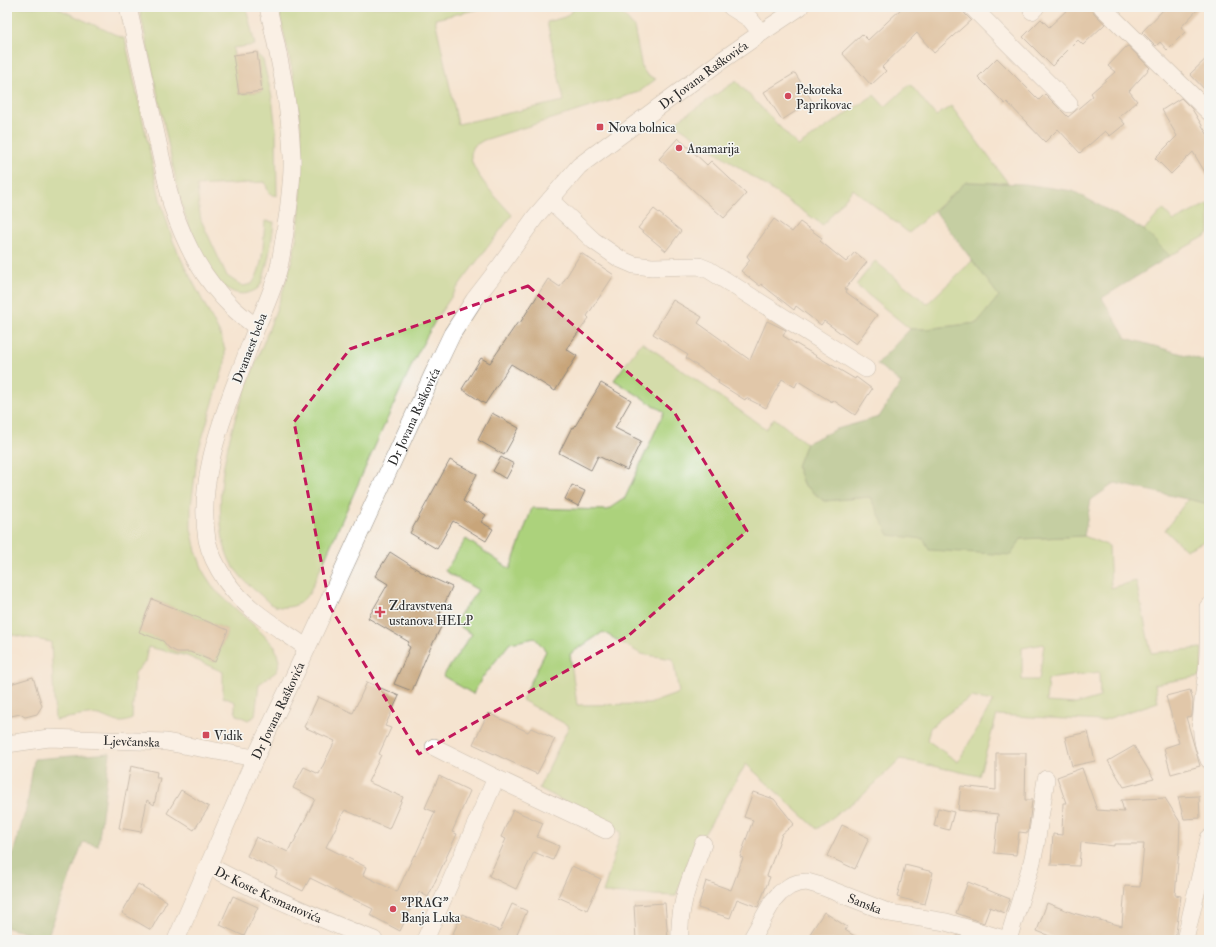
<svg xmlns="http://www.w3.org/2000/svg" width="1216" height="947" font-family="'IM FELL Double Pica',serif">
	<rect width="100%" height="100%" fill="#f6f6f2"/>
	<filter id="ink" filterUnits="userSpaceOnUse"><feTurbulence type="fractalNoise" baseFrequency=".025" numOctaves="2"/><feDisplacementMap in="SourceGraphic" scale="8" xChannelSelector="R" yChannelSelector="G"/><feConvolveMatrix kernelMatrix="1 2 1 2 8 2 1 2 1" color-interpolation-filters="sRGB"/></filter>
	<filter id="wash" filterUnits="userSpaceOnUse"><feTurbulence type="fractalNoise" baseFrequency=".012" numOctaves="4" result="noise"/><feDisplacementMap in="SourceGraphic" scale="16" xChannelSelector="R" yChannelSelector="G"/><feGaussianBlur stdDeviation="0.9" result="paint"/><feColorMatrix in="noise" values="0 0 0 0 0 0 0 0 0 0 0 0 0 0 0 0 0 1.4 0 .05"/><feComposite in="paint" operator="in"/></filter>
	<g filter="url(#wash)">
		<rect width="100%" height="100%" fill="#f5e4d0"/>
		<g fill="#acd27b" stroke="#6c7e53" fill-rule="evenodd">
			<path d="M7,7H55L125,39L160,199L173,241L182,261L220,334L225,349V363L198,452L191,506V529L196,551L204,573L215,590L257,628L275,647L279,661L278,668L276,672L259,684L255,716L248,720L237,715L235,710V702L223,697V672L187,656L148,647L145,662L135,673L132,719C119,726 111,719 99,715C91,713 64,719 55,720L51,642L7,634ZM152,599L228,630L215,662L190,652H177L169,648L163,641L139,631Z"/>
			<path d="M139,7H246L255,45L233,48L239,94L262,91L257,54L263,60L272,97L276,131L277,196L269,194L265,182L197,186L199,208L201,220L227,276L236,282L243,286L252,284C264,268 263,241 265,221L274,222C273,234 266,279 259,287C257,290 251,292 248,293C211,303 184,216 178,190Z"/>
			<path d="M278,7H488L435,19L458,124L564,101L547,22L565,17L577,7H616L634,27L642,68L647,75L656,79L639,92L484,140L474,146C473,148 471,152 471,155C470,172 501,202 512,215L462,281L435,321L414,360L379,437L309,594C305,597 301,603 296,605C289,608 277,608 270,604C266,600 262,596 257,592C248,585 239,575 232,565C225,553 222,537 221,523C213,418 284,329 298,228C303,187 304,146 298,106C294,73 285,40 278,7Z"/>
			<polygon points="736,81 798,146 874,95 885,107 910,84 936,116 951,106 1008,183 966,182 909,233 853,189 823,225 674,123"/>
			<polygon points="1209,203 1209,234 1170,256 1144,230 1163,209 1174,221"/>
			<polygon points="973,260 999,296 977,323 926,329 910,329 856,285 875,261 927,304"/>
			<path d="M642,342L766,429L774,418L806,443L797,466L803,484L824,501L870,497L889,534L925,539H1021L1084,536L1109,546L1111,588L1136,581L1151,653L1202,648L1201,676L1155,684L1158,702L1101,721L997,715L979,776L900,759L864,794L817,829L746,764L705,833L694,845L676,896L603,893L621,832L539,788L569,726L522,700L546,651L535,638L510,643L482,678L473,694L443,676L472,634L454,623L478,590L445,571L466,539L510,569L532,508L607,510L625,498L664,412L614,380ZM603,632L641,654L673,659L679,693L649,704L577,705L570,654ZM1044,644L1039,680H1022V648ZM1099,672L1100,697L1076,704L1046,702L1048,679ZM971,697L993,701L958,762L927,740L930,728L940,719Z"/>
			<polygon points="1188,499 1209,504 1209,539 1186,550 1165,530"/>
		</g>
		<g fill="#89b46b" stroke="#5a704b">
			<polygon points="966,182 1025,184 1073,191 1144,230 1170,256 1102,298 1126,338 1186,355 1209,362 1209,504 1115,483 1091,500 1084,536 1021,539 1011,555 929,550 924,539 889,535 870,497 824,501 803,484 797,466 806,443 837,429 879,417 901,383 877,364 910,329 926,329 977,323 999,296 935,211"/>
			<polygon points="110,753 98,846 83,842 47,938 7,928 7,874 27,806 34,759"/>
		</g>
		<g id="blocks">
			<g fill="#c8a57a">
				<polygon points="903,7 962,7 965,14 971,20 934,53 917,33 882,67 886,71 871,85 842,53 862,34 868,40"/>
				<polygon points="1070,7 1090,7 1095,14 1105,24 1083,45 1078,40 1052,66 1023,37 1041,19 1049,27"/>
				<polygon points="1166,7 1200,7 1181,27 1185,32 1167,50 1160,42 1156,46 1142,32"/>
				<polygon points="1128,46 1150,68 1129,91 1137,101 1119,117 1125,124 1110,136 1105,131 1080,153 1058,129 1045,142 1007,102 1005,104 978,77 997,58 1039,100 1045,94 1068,117 1093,96 1091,93 1115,72 1108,66 1126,47"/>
				<polygon points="257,52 262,91 239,94 233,55"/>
				<polygon points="1209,56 1209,94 1190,74"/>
				<polygon points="795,73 812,101 782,120 764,92"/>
				<polygon points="1181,98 1192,109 1209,137 1209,179 1193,152 1171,174 1155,158 1177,136 1162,110"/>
				<polygon points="678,138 707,165 711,161 746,194 724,218 659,159"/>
				<polygon points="654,209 681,231 666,251 638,228"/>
				<polygon points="774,219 792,232 800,222 822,238 820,241 846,262 855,252 867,262 845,289 847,290 846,292 877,315 856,344 824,321 821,325 796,306 794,310 761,284 760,286 741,271 750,260 747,256"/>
				<polygon points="581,253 614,275 587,316 589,318 566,349 577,356 555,391 511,364 485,404 462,389 481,358 490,363 518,322 520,323 548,279 560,287"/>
				<polygon points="673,300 702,317 698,323 750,360 767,321 786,330 783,336 855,379 856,377 872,389 855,415 833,400 832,402 798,381 795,387 782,379 766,408 746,398 745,400 718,383 719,381 686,358 688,355 653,334"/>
				<polygon points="601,383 631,400 615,428 641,441 627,470 598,456 591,470 559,453 572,427 574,428"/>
				<polygon points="492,413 519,428 504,455 478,440"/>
				<polygon points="501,457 514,464 506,479 493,471"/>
				<polygon points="450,460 477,474 463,501 486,515 481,522 493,529 486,541 453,521 437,549 410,533"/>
				<polygon points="572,485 585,491 578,506 565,499"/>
				<polygon points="390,552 426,575 452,587 438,618 444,621 427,655 412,691 394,684 410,647 407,645 409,642 368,618 388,584 375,576"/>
				<polygon points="152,599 228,630 215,662 190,652 177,652 169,648 163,641 139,632"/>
				<polygon points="33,677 42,706 37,714 25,717 20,714 7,717 7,685"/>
				<polygon points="367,682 399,696 385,726 391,728 379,754 381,755 368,782 403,797 389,829 345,810 345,811 344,811 326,847 366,867 363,875 397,892 414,855 415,856 435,812 425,808 439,776 470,791 452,832 457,834 428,897 419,892 400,931 370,915 373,909 310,878 303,891 275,877 278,871 247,856 256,837 288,852 292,843 293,844 315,799 293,788 304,767 319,774 335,741 304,727 318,697 353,713"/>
				<polygon points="1190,690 1193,701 1192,716 1186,717 1200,766 1171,774 1164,748 1179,743 1166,696"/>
				<polygon points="488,713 528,732 531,728 555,739 537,774 473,744"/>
				<polygon points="1088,732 1095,761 1072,766 1065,737"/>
				<polygon points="1134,746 1154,779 1124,787 1108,761"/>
				<polygon points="996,753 1026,753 1025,800 1033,800 1032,801 1028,833 1019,832 1016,855 994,853 998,814 958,810 961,786 996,790"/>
				<polygon points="131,766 157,772 156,778 160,778 154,805 147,800 141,832 119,828"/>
				<polygon points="1082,768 1097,810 1124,812 1121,800 1165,798 1180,822 1179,851 1175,895 1181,896 1175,940 1060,940 1037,931 1047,903 1073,913 1122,926 1125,886 1140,887 1144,844 1114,844 1114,846 1081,842 1079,866 1051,865 1053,834 1062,835 1063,803 1066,803 1057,777"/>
				<polygon points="181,790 209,807 194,830 167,813"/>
				<polygon points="753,792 774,799 794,824 782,834 767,876 770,877 758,907 737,899 730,918 698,908 706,881 731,890 743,858 740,857 753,820 744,817"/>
				<polygon points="1199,796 1200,818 1184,819 1178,797"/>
				<polygon points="938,808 954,812 949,830 934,826"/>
				<polygon points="513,810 543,823 537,837 559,846 553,860 534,852 516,889 489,876 506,839 501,837"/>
				<polygon points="842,825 869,838 855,869 827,856"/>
				<polygon points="905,865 933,872 925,904 897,897"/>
				<polygon points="572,866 601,879 587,910 558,897"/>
				<polygon points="968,882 1010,899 1005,913 990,907 984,923 956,913"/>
				<polygon points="138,884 167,901 151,930 122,913"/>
				<polygon points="233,896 258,907 244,936 220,925"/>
				<polygon points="665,903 668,940 636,940 634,905"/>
				<polygon points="512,904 527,911 515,938 519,940 450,940 462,914 500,931"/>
				<polygon points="824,912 847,927 845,930 861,940 806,940"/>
				<polygon points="957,936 972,940 955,940"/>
			</g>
		</g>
	</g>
	<g filter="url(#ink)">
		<use href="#blocks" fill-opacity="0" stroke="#90887e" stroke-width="1"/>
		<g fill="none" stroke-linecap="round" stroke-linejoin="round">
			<defs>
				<g id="minor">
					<path d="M128,7L172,206C186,246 202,278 233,308C240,315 249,321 256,327"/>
					<path d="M268,7C279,56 290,106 292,156C293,174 290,194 288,212C285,231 283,249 279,267C274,288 265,307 257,326C250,344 244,362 237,379C218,429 198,485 207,540C210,554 218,569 226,581C247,611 278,627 307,648"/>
					<polyline points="731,7 750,19 761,33"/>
					<polyline points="972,7 1069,104"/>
					<polyline points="1102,7 1209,112"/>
					<polyline points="1032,11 1036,7"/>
					<polyline points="550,200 594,241 620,259 634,265 652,267 699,266 709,270 866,369"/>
					<path d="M1208,607C1208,627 1209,648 1207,669C1204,699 1195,731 1209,760"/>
					<path id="s1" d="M7,744L49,738L166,742L255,758"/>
					<polyline points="434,747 496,778 606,830"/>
					<path id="s2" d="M209,866C262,894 318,918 374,940"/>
					<path id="s3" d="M176,940L255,758L290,685L432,376L452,334L474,300L501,265L536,216L579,166L718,63L761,33L800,7"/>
					<polyline points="425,940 496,778"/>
					<path d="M680,940C678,903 691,878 703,844"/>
					<path id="s4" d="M751,940L773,901L780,893L790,886L798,883L807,882L821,886L890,913L946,922L1007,940"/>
					<polyline points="1008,940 1032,862 1036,844 1046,779"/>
					<polyline points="1185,940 1209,838"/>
				</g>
			</defs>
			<use href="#minor" stroke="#90887e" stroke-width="18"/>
			<use href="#minor" stroke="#fff" stroke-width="17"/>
		</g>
	</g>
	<path d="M0 0H1216V947H0ZM528,286L674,412L747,531L628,636L419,754L330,607L294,422L350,349Z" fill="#f5e4d0" fill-opacity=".55" fill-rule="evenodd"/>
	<path fill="none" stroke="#c2185b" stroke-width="3" stroke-dasharray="8 5" stroke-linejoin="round" d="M528,286L674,412L747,531L628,636L419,754L330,607L294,422L350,349Z"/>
	<g fill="#d1495b" stroke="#f6f6f2" stroke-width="1.5">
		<circle cx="788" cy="96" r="4"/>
		<rect x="596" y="123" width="8" height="8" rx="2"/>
		<circle cx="679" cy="148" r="4"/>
		<path d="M378 606h4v4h4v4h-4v4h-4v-4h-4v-4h4z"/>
		<rect x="202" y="731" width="8" height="8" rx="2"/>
		<circle cx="393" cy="909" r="4"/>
	</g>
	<g text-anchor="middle" stroke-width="3" stroke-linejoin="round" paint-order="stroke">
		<g font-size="13" fill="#2b2b2b" stroke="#f6f6f2">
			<text dy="5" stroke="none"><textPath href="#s3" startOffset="1031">Dr Jovana Raškovića</textPath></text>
			<text transform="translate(249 348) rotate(-69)" y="5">Dvanaest beba</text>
			<text dy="5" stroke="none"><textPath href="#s3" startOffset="575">Dr Jovana Raškovića</textPath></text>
			<text dy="5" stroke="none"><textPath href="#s3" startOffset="251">Dr Jovana Raškovića</textPath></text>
			<text dy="5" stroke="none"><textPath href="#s1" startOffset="125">Ljevčanska</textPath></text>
			<text dy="5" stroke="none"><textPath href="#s2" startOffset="66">Dr Koste Krsmanovića</textPath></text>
			<text dy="5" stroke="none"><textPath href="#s4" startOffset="147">Sanska</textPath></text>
		</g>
		<g font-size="13" fill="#2b2b2b" stroke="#f6f6f2" text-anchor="start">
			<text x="796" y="94">Pekoteka<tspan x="796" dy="15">Paprikovac</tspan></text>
			<text x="608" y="132">Nova bolnica</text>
			<text x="687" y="153">Anamarija</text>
			<text x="389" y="610">Zdravstvena<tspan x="389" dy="15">ustanova HELP</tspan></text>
			<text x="214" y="740">Vidik</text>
			<text x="401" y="907">"PRAG"<tspan x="401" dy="15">Banja Luka</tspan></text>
		</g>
	</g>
	<rect width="1216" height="947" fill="none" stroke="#f6f6f2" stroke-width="24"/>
</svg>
